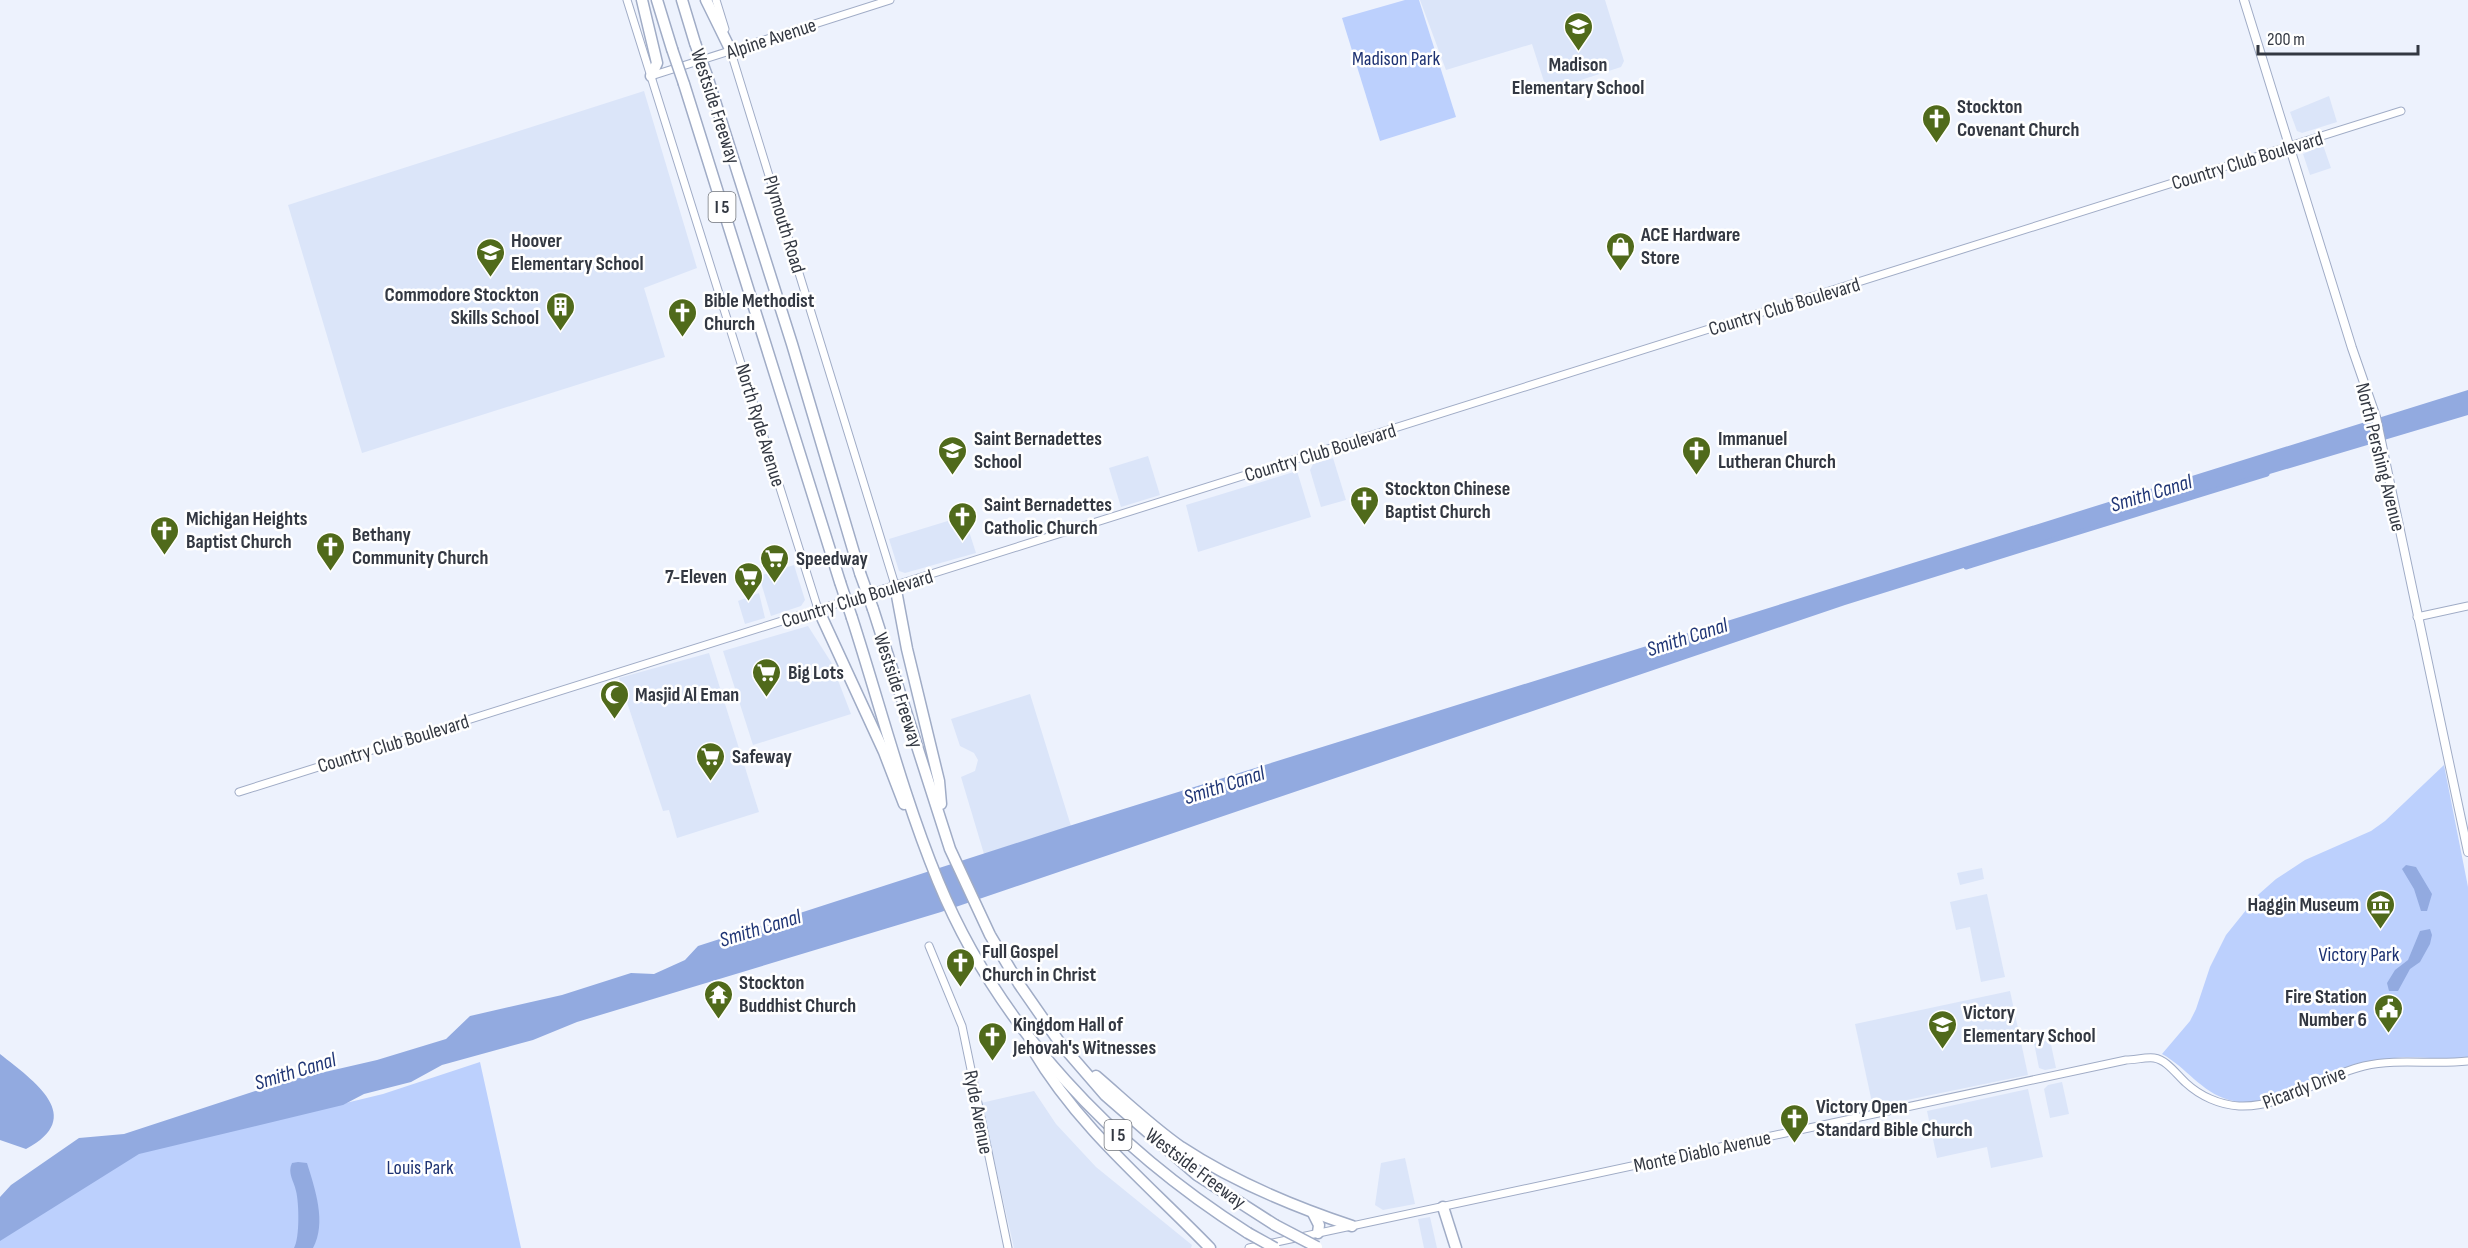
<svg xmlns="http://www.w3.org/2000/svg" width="2468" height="1248" font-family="'Sofia Sans Condensed',sans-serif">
	<rect width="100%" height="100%" fill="#edf2fd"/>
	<g fill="#dbe5f9">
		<polygon points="1420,0 1605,0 1624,61 1621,67 1547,91 1532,44 1446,70"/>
		<polygon points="644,91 697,268 644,288 665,357 362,453 288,205"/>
		<polygon points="2329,96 2337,122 2302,133 2297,131 2290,112"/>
		<polygon points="2323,145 2331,168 2310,175 2303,154"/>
		<polygon points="1148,456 1160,495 1121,507 1109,468"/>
		<polygon points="1333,458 1346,500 1321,507 1310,470 1313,464"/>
		<polygon points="1297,471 1311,517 1198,552 1186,505"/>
		<polygon points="964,516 976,553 905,573 899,571 889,539"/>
		<polygon points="794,565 805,600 801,606 771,616 759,576"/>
		<polygon points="759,593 765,618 745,624 738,601"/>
		<polygon points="808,626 831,662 851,714 753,745 723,651"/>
		<polygon points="709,653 759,812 677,838 669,810 663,811 619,678"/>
		<polygon points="1030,694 1071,826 984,854 961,777 975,771 978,760 974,753 960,746 951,719"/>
		<polygon points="1982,868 1984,879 1960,885 1957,873"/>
		<polygon points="1987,894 2005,977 1981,982 1970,927 1956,930 1950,902"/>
		<polygon points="2010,991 2028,1075 1873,1107 1855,1024"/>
		<polygon points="2050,1040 2056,1068 2045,1070 2039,1068 2034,1043"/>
		<polygon points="2062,1082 2069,1114 2050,1118 2044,1089 2048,1085"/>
		<polygon points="2028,1089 2043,1157 1991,1168 1987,1147 1937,1158 1927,1111"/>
		<polygon points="1034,1091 1056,1124 1096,1167 1192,1245 1191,1248 1014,1248 981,1103"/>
		<polygon points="1405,1158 1415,1204 1383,1210 1375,1205 1381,1163"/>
		<polygon points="1430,1217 1437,1248 1424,1248 1418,1219"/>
	</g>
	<g fill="#bcd0fd">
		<polygon points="1405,0 1419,0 1456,117 1380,141 1342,18"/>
		<path d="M2444,765L2468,887V1058C2441,1061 2413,1054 2386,1059C2377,1061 2368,1066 2360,1069C2321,1084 2272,1112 2229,1100C2201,1092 2186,1067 2162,1054L2190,1021L2196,1009L2210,967L2226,935L2259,894L2276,879L2305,860L2371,831L2385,821Z"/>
		<polygon points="480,1062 521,1248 0,1248 0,1236 135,1154 383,1094"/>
	</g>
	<g fill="#92aae0">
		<polygon points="2468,390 2468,415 2169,504 1845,605 941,912 577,1022 533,1040 442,1065 411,1082 364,1094 343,1105 139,1154 0,1241 0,1197 11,1185 79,1138 124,1134 286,1081 377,1060 446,1039 470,1016 562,995 631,973 654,974 685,960 698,946 1069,826"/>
		<polygon points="2406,865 2416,867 2432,894 2427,911 2421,911 2414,889 2402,869"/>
		<polygon points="2430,929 2432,935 2430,944 2420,962 2410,969 2398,991 2389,991 2387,983 2395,970 2408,960 2420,931"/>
		<path d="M0,1054C34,1081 87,1117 26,1149L0,1140Z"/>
		<path d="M298,1162L307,1163C315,1189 327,1223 313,1248H294C300,1238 299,1202 296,1191C294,1181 287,1173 292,1163Z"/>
	</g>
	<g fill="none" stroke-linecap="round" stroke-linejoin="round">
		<polyline stroke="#92aae0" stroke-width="5" points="1966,567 2267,474"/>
		<defs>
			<g id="tertiary">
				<polyline points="627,0 818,609"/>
				<polyline points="716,0 725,29"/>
				<polyline points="730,49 895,585"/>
				<polyline points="651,76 890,0"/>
				<polyline points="2417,617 2468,606"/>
				<polyline points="239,792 2401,111"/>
				<polyline points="929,946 962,1026 1008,1248"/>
				<path d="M1249,1248L2126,1060C2135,1060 2145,1057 2154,1058C2167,1060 2176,1074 2186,1083C2200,1096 2220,1105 2239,1106C2285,1108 2320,1076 2364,1066C2398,1058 2433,1065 2468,1061"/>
			</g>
			<polyline id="secondary" points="2244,0 2352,348 2376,417 2468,852"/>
			<g id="motorway">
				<polyline points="642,0 657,63 651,76"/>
				<polyline points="657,0 672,49"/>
				<polyline points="682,0 695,43"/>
				<polyline points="706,0 731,51"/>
				<polyline points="707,76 792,344 860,573"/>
				<polyline points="684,84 840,582"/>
				<polyline points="895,585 907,649 939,781 941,804"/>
				<polyline points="818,609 884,752 904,804"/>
				<polyline points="873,609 950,849 990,935 1019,984 1060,1043 1105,1095 1197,1175 1275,1225"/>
				<path d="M852,618C880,705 903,796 938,881C999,1029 1114,1148 1248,1233"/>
				<path d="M1033,1050C1079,1128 1148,1184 1210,1248"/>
				<path d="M1096,1076C1124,1100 1151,1126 1181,1147C1234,1182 1292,1206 1352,1226"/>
				<polyline points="1443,1207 1456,1248"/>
				<polyline points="1313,1213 1319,1225 1318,1233"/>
			</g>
		</defs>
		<use href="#tertiary" stroke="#a0acc6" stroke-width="9"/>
		<use href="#secondary" stroke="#a0acc6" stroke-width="10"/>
		<use href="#motorway" stroke="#a0acc6" stroke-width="13"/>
		<use href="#tertiary" stroke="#fff" stroke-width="7"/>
		<use href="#secondary" stroke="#fff" stroke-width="8"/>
		<use href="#motorway" stroke="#fff" stroke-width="10"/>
		<defs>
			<g id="motorway-bridge">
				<polyline points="695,43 707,76"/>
				<polyline points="672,49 684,84"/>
				<polyline points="860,573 873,609"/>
				<polyline points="840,582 852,618"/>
				<polyline points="1275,1225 1317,1247"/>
				<polyline points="1248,1233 1275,1248"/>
			</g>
		</defs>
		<use href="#motorway-bridge" stroke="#a0acc6" stroke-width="13" stroke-linecap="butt"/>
		<use href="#motorway-bridge" stroke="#fff" stroke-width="10"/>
	</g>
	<defs>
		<symbol id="school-pin" viewBox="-11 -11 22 30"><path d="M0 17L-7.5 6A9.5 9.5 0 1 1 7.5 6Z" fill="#506a1b" stroke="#fff"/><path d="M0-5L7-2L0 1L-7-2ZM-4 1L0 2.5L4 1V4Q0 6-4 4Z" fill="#fff"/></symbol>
		<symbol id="church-pin" viewBox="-11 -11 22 30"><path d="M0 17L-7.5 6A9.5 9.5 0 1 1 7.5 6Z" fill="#506a1b" stroke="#fff"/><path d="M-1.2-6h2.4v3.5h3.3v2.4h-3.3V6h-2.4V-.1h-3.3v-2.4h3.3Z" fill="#fff"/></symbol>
		<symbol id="shop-pin" viewBox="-11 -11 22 30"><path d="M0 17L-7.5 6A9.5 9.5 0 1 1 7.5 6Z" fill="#506a1b" stroke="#fff"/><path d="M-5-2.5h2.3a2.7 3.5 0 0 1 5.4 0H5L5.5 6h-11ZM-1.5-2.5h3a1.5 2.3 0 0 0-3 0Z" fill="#fff"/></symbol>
		<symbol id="building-pin" viewBox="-11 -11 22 30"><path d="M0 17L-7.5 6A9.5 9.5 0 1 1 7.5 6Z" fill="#506a1b" stroke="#fff"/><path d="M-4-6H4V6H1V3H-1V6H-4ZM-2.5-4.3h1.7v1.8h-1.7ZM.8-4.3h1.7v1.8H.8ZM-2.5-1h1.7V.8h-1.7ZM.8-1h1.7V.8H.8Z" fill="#fff"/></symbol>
		<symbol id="supermarket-pin" viewBox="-11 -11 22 30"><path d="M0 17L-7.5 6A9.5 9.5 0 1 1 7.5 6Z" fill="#506a1b" stroke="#fff"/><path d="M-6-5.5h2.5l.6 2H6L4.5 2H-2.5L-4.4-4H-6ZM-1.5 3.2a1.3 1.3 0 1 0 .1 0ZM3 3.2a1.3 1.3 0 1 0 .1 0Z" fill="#fff"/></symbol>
		<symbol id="mosque-pin" viewBox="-11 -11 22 30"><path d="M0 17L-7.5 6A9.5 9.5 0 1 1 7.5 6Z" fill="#506a1b" stroke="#fff"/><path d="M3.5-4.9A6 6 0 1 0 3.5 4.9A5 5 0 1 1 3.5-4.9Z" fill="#fff"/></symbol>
		<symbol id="museum-pin" viewBox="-11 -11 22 30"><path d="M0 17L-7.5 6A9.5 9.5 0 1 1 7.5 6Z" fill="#506a1b" stroke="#fff"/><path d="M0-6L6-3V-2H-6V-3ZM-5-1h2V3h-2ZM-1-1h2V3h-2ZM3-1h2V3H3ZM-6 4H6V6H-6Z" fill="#fff"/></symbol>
		<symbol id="temple-pin" viewBox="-11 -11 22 30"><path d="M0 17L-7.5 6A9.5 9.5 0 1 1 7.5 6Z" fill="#506a1b" stroke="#fff"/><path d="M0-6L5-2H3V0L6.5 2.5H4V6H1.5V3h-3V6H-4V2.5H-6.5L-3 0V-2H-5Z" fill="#fff"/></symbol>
		<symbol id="civic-pin" viewBox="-11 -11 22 30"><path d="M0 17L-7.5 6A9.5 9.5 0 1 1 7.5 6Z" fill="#506a1b" stroke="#fff"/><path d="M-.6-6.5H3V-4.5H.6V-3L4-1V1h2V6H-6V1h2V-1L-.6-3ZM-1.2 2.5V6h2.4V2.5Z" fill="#fff"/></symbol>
	</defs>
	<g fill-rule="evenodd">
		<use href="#school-pin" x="1562" y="10" width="33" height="45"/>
		<use href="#church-pin" x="1920" y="102" width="33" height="45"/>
		<use href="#shop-pin" x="1604" y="230" width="33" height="45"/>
		<use href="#school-pin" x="474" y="236" width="33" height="45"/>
		<use href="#building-pin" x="544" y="290" width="33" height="45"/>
		<use href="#church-pin" x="666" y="296" width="33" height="45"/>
		<use href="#school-pin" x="936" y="434" width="33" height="45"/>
		<use href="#church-pin" x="1680" y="434" width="33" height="45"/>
		<use href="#church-pin" x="1348" y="484" width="33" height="45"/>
		<use href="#church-pin" x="946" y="500" width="33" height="45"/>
		<use href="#church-pin" x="148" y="514" width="33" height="45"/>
		<use href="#church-pin" x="314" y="530" width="33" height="45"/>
		<use href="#supermarket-pin" x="758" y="542" width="33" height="45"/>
		<use href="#supermarket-pin" x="732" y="560" width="33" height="45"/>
		<use href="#supermarket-pin" x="750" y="656" width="33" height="45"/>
		<use href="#mosque-pin" x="598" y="678" width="33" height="45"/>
		<use href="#supermarket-pin" x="694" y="740" width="33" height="45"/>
		<use href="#museum-pin" x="2364" y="888" width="33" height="45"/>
		<use href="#church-pin" x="944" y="946" width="33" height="45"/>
		<use href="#temple-pin" x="702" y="978" width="33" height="45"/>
		<use href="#civic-pin" x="2372" y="992" width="33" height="45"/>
		<use href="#school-pin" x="1926" y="1008" width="33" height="45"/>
		<use href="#church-pin" x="976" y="1020" width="33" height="45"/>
		<use href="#church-pin" x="1778" y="1102" width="33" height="45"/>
	</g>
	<g text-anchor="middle" stroke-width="5" stroke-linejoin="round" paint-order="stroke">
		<g fill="#fff" stroke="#70747b" stroke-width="1.5">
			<rect x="708.5" y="192" width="27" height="30" rx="4.5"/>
			<rect x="1104.5" y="1120" width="27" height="30" rx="4.5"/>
		</g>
		<g font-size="18" font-weight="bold" fill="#333842">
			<text x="722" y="213">I 5</text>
			<text x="1118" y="1141">I 5</text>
		</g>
		<g font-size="20" fill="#333842" stroke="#fff">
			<text transform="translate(771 38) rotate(-18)" y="7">Alpine Avenue</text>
			<text transform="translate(716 106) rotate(72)" y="7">Westside Freeway</text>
			<text transform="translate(2247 160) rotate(-17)" y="7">Country Club Boulevard</text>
			<text transform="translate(785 224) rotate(73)" y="7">Plymouth Road</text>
			<text transform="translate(1784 306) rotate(-17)" y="7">Country Club Boulevard</text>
			<text transform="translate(761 425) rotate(73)" y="7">North Ryde Avenue</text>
			<text transform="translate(1320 452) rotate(-17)" y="7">Country Club Boulevard</text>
			<text transform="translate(2381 457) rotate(76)" y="7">North Pershing Avenue</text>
			<text transform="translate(857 598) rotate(-17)" y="7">Country Club Boulevard</text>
			<text transform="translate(899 690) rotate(72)" y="7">Westside Freeway</text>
			<text transform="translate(393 743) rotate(-17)" y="7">Country Club Boulevard</text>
			<text transform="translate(2304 1087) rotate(-21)" y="7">Picardy Drive</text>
			<text transform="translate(979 1112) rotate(79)" y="7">Ryde Avenue</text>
			<text transform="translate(1702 1151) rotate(-12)" y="7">Monte Diablo Avenue</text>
			<text transform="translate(1196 1168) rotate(37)" y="7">Westside Freeway</text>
		</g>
		<g font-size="20" fill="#1d3272" stroke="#fff">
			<text x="1396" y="65">Madison Park</text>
			<text x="2359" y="961">Victory Park</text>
			<text x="420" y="1174">Louis Park</text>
		</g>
		<g font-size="20" font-weight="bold" fill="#333842" stroke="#fff" text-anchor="start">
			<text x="1578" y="71" text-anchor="middle">Madison<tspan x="1578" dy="23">Elementary School</tspan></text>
			<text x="1957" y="113">Stockton<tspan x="1957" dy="23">Covenant Church</tspan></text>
			<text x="1641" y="241">ACE Hardware<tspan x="1641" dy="23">Store</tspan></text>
			<text x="511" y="247">Hoover<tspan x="511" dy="23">Elementary School</tspan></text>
			<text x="539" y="301" text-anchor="end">Commodore Stockton<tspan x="539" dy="23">Skills School</tspan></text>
			<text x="704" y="307">Bible Methodist<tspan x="704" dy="23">Church</tspan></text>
			<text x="974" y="445">Saint Bernadettes<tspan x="974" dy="23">School</tspan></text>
			<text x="1718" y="445">Immanuel<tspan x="1718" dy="23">Lutheran Church</tspan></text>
			<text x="1385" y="495">Stockton Chinese<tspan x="1385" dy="23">Baptist Church</tspan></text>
			<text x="984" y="511">Saint Bernadettes<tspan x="984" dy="23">Catholic Church</tspan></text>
			<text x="186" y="525">Michigan Heights<tspan x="186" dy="23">Baptist Church</tspan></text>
			<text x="352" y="541">Bethany<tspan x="352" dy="23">Community Church</tspan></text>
			<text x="796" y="565">Speedway</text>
			<text x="727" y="583" text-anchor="end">7-Eleven</text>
			<text x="788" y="679">Big Lots</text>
			<text x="635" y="701">Masjid Al Eman</text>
			<text x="732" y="763">Safeway</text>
			<text x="2359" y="911" text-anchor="end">Haggin Museum</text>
			<text x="982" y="958">Full Gospel<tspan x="982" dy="23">Church in Christ</tspan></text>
			<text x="739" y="989">Stockton<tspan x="739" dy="23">Buddhist Church</tspan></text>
			<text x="2367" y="1003" text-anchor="end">Fire Station<tspan x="2367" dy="23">Number 6</tspan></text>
			<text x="1963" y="1019">Victory<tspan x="1963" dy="23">Elementary School</tspan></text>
			<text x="1013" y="1031">Kingdom Hall of<tspan x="1013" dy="23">Jehovah's Witnesses</tspan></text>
			<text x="1816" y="1113">Victory Open<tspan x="1816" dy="23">Standard Bible Church</tspan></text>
		</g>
		<g font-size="21" font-style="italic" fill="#1f3575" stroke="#fff">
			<text transform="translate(2151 493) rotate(-17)" y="7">Smith Canal</text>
			<text transform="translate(1687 637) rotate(-18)" y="7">Smith Canal</text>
			<text transform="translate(1224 785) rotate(-18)" y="7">Smith Canal</text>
			<text transform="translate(760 928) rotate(-17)" y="7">Smith Canal</text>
			<text transform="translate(295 1071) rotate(-17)" y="7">Smith Canal</text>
		</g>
	</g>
	<path d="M2258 45v9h160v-9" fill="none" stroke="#333842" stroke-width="3"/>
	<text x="2267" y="45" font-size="18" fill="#333842" stroke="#ffffff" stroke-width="4.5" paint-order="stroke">200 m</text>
</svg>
